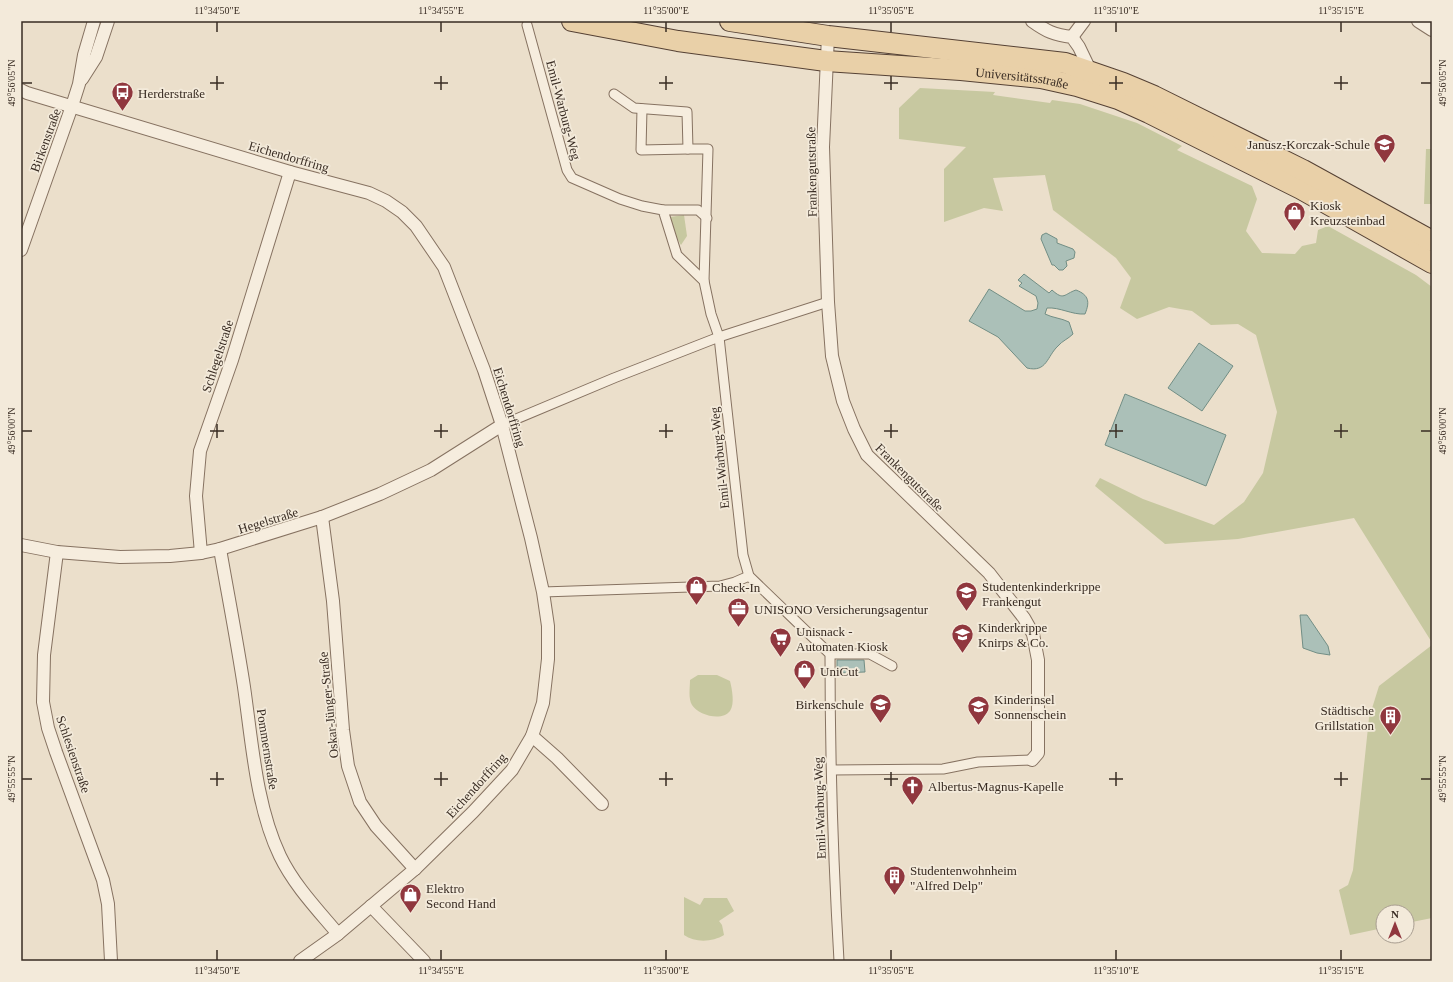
<svg xmlns="http://www.w3.org/2000/svg" width="1453" height="982" font-family="'Times New Roman',serif">
	<rect width="100%" height="100%" fill="#ebdfcb"/>
	<g fill="#c7c8a0">
		<polygon points="920,88 995,92 993,95 1050,103 1052,100 1080,104 1137,123 1182,146 1177,150 1252,186 1257,199 1246,231 1262,253 1295,254 1302,246 1316,243 1318,230 1328,226 1416,275 1432,287 1432,641 1431,641 1354,518 1238,539 1165,544 1095,486 1100,478 1143,499 1214,525 1244,502 1263,473 1277,412 1256,335 1238,324 1211,325 1192,311 1169,307 1137,319 1120,308 1131,278 1116,258 1053,210 1045,175 993,178 1003,211 984,208 944,222 944,169 966,147 899,139 899,108"/>
		<polygon points="1426,149 1432,149 1432,204 1424,204"/>
		<polygon points="684,215 687,236 681,245 675,235 670,217"/>
		<polygon points="1432,645 1432,918 1407,923 1407,912 1383,912 1383,928 1350,935 1339,890 1348,885 1353,870 1369,718 1379,686"/>
		<path d="M698,675H717L730,681C732,689 735,704 730,711C722,722 698,715 692,705C688,699 690,687 690,680Z"/>
		<path d="M684,897L700,905L704,898H727L734,911L719,921L722,925L724,935C713,942 695,943 684,935Z"/>
	</g>
	<g fill="#abc0b8" stroke="#728e85">
		<polygon points="1046,233 1057,239 1057,243 1073,249 1075,252 1074,258 1066,261 1067,266 1063,270 1059,270 1054,265 1052,265 1041,239 1042,235"/>
		<path d="M1024,274L1049,293L1052,290C1064,301 1064,294 1076,290C1089,295 1090,302 1085,314C1072,315 1060,307 1047,308L1045,314C1053,318 1061,318 1069,322L1073,334C1068,339 1062,341 1058,346C1047,356 1047,373 1027,368L998,337L969,321L989,289L1025,311H1031L1037,309L1038,303L1036,296L1019,286L1022,283L1018,280Z"/>
		<polygon points="1199,343 1233,366 1202,411 1168,388"/>
		<polygon points="1125,394 1226,435 1206,486 1105,445"/>
		<polygon points="1300,615 1307,615 1328,646 1330,655 1317,653 1303,648"/>
		<polygon points="837,660 864,660 865,672 837,673"/>
	</g>
	<g fill="none" stroke-linecap="round" stroke-linejoin="round">
		<defs>
			<g id="pedestrian">
				<path d="M527,25L567,170L572,178L620,199L642,206L663,210L677,255L704,281L711,314L719,337L743,555L749,576L830,654C830,756 833,859 839,961"/>
				<polyline points="614,94 634,108 687,112 688,149 708,149 704,281"/>
				<polyline points="642,109 641,150 688,149"/>
				<polyline points="663,210 698,210 707,218"/>
				<polyline points="502,425 614,378 719,337 828,302"/>
				<polyline points="543,592 720,586 735,582 749,576"/>
				<polyline points="830,654 870,654 892,666"/>
				<polyline points="832,770 943,769 978,762 1032,760"/>
			</g>
			<g id="minor">
				<path d="M1032,21C1046,31 1054,35 1072,37L1079,47L1091,72"/>
				<polyline points="1418,21 1432,30"/>
				<polyline points="828,36 823,147 828,302 832,356 843,401 854,429 867,455 989,573 1024,618 1033,634 1038,660 1038,753 1032,760"/>
				<polyline points="1072,37 1084,21"/>
				<polyline points="82,79 96,57 108,21"/>
				<polyline points="21,90 27,93 290,172 369,193 386,201 402,212 416,226 444,267 484,370 502,425 531,538 543,592 548,626 548,659 543,703 532,736 512,770 473,812 415,869 338,934 300,961"/>
				<polyline points="21,250 72,106 79,84 84,55 94,21"/>
				<polyline points="322,517 333,601 343,730 348,766 360,802 376,826 415,869"/>
				<polyline points="21,545 57,552 120,557 170,556 201,553 220,549 322,517 380,494 431,470 502,425"/>
				<path d="M220,549C228,595 237,641 244,687C252,742 256,806 280,856C294,885 317,909 338,934"/>
				<polyline points="57,552 44,655 43,702 48,728 56,752 103,880 108,904 111,961"/>
				<polyline points="201,553 196,496 200,451 232,360 290,172"/>
				<polyline points="532,736 557,758 602,804"/>
				<polyline points="371,906 424,961"/>
			</g>
			<g id="primary">
				<path id="s1" d="M572,21L678,41L826,61L961,70L1041,78L1077,86L1118,99L1149,113L1301,189L1432,263"/>
				<polyline points="730,21 828,36 1065,63 1123,83 1154,96 1303,170 1432,241"/>
			</g>
		</defs>
		<use href="#pedestrian" stroke="#867261" stroke-width="11"/>
		<use href="#minor" stroke="#867261" stroke-width="14"/>
		<use href="#primary" stroke="#554134" stroke-width="22"/>
		<use href="#pedestrian" stroke="#f6edde" stroke-width="9"/>
		<use href="#minor" stroke="#f6edde" stroke-width="12"/>
		<use href="#primary" stroke="#e9d0a8" stroke-width="20"/>
	</g>
	<path fill="none" stroke="#392c23" stroke-width="1.5" d="M217,22V32M441,22V32M666,22V32M891,22V32M1116,22V32M1341,22V32M217,76V90M441,76V90M666,76V90M891,76V90M1116,76V90M1341,76V90M22,83H32M210,83H224M434,83H448M659,83H673M884,83H898M1109,83H1123M1334,83H1348M1421,83H1431M217,424V438M441,424V438M666,424V438M891,424V438M1116,424V438M1341,424V438M22,431H32M210,431H224M434,431H448M659,431H673M884,431H898M1109,431H1123M1334,431H1348M1421,431H1431M217,772V786M441,772V786M666,772V786M891,772V786M1116,772V786M1341,772V786M22,779H32M210,779H224M434,779H448M659,779H673M884,779H898M1109,779H1123M1334,779H1348M1421,779H1431M217,950V960M441,950V960M666,950V960M891,950V960M1116,950V960M1341,950V960"/>
	<defs>
		<symbol id="bus-pin" viewBox="-11 -11 22 30"><path d="M0 17L-7.5 6A9.5 9.5 0 1 1 7.5 6Z" fill="#90373e" stroke="#f3eada"/><path d="M-5-6H5V4H4V6H2V4H-2V6H-4V4H-5ZM-3.5-4V0h7V-4ZM-3.5 1.2v1.5H-2V1.2ZM2 1.2v1.5H3.5V1.2Z" fill="#fff"/></symbol>
		<symbol id="school-pin" viewBox="-11 -11 22 30"><path d="M0 17L-7.5 6A9.5 9.5 0 1 1 7.5 6Z" fill="#90373e" stroke="#f3eada"/><path d="M0-5L7-2L0 1L-7-2ZM-4 1L0 2.5L4 1V4Q0 6-4 4Z" fill="#fff"/></symbol>
		<symbol id="shop-pin" viewBox="-11 -11 22 30"><path d="M0 17L-7.5 6A9.5 9.5 0 1 1 7.5 6Z" fill="#90373e" stroke="#f3eada"/><path d="M-5-2.5h2.3a2.7 3.5 0 0 1 5.4 0H5L5.5 6h-11ZM-1.5-2.5h3a1.5 2.3 0 0 0-3 0Z" fill="#fff"/></symbol>
		<symbol id="office-pin" viewBox="-11 -11 22 30"><path d="M0 17L-7.5 6A9.5 9.5 0 1 1 7.5 6Z" fill="#90373e" stroke="#f3eada"/><path d="M-6-3h4V-5.5h4V-3h4V5H-6ZM-1-4.5V-3h2v-1.5ZM-6 0V1H6V0Z" fill="#fff"/></symbol>
		<symbol id="supermarket-pin" viewBox="-11 -11 22 30"><path d="M0 17L-7.5 6A9.5 9.5 0 1 1 7.5 6Z" fill="#90373e" stroke="#f3eada"/><path d="M-6-5.5h2.5l.6 2H6L4.5 2H-2.5L-4.4-4H-6ZM-1.5 3.2a1.3 1.3 0 1 0 .1 0ZM3 3.2a1.3 1.3 0 1 0 .1 0Z" fill="#fff"/></symbol>
		<symbol id="building-pin" viewBox="-11 -11 22 30"><path d="M0 17L-7.5 6A9.5 9.5 0 1 1 7.5 6Z" fill="#90373e" stroke="#f3eada"/><path d="M-4-6H4V6H1V3H-1V6H-4ZM-2.5-4.3h1.7v1.8h-1.7ZM.8-4.3h1.7v1.8H.8ZM-2.5-1h1.7V.8h-1.7ZM.8-1h1.7V.8H.8Z" fill="#fff"/></symbol>
		<symbol id="church-pin" viewBox="-11 -11 22 30"><path d="M0 17L-7.5 6A9.5 9.5 0 1 1 7.5 6Z" fill="#90373e" stroke="#f3eada"/><path d="M-1.2-6h2.4v3.5h3.3v2.4h-3.3V6h-2.4V-.1h-3.3v-2.4h3.3Z" fill="#fff"/></symbol>
	</defs>
	<g fill-rule="evenodd">
		<use href="#bus-pin" x="110" y="80" width="25" height="34"/>
		<use href="#school-pin" x="1372" y="132" width="25" height="34"/>
		<use href="#shop-pin" x="1282" y="200" width="25" height="34"/>
		<use href="#shop-pin" x="684" y="574" width="25" height="34"/>
		<use href="#school-pin" x="954" y="580" width="25" height="34"/>
		<use href="#office-pin" x="726" y="596" width="25" height="34"/>
		<use href="#school-pin" x="950" y="622" width="25" height="34"/>
		<use href="#supermarket-pin" x="768" y="626" width="25" height="34"/>
		<use href="#shop-pin" x="792" y="658" width="25" height="34"/>
		<use href="#school-pin" x="868" y="692" width="25" height="34"/>
		<use href="#school-pin" x="966" y="694" width="25" height="34"/>
		<use href="#building-pin" x="1378" y="704" width="25" height="34"/>
		<use href="#church-pin" x="900" y="774" width="25" height="34"/>
		<use href="#building-pin" x="882" y="864" width="25" height="34"/>
		<use href="#shop-pin" x="398" y="882" width="25" height="34"/>
	</g>
	<g text-anchor="middle" stroke-width="3.5" stroke-linejoin="round" paint-order="stroke">
		<g font-size="13" fill="#392c23" stroke="#f3eada">
			<text dy="5" stroke="none"><textPath href="#s1" startOffset="454">Universitätsstraße</textPath></text>
			<text transform="translate(564 110) rotate(75)" y="5">Emil-Warburg-Weg</text>
			<text transform="translate(45 140) rotate(-70)" y="5">Birkenstraße</text>
			<text transform="translate(289 156) rotate(16)" y="5">Eichendorffring</text>
			<text transform="translate(811 172) rotate(-91)" y="5">Frankengutstraße</text>
			<text transform="translate(217 356) rotate(-72)" y="5">Schlegelstraße</text>
			<text transform="translate(510 407) rotate(73)" y="5">Eichendorffring</text>
			<text transform="translate(719 458) rotate(-96)" y="5">Emil-Warburg-Weg</text>
			<text transform="translate(910 477) rotate(45)" y="5">Frankengutstraße</text>
			<text transform="translate(268 520) rotate(-17)" y="5">Hegelstraße</text>
			<text transform="translate(328 705) rotate(-96)" y="5">Oskar-Jünger-Straße</text>
			<text transform="translate(268 749) rotate(81)" y="5">Pommernstraße</text>
			<text transform="translate(74 754) rotate(71)" y="5">Schlesienstraße</text>
			<text transform="translate(476 785) rotate(-48)" y="5">Eichendorffring</text>
			<text transform="translate(819 808) rotate(-92)" y="5">Emil-Warburg-Weg</text>
		</g>
		<g font-size="13" fill="#392c23" stroke="#f3eada" text-anchor="start">
			<text x="138" y="98">Herderstraße</text>
			<text x="1370" y="149" text-anchor="end">Janusz-Korczak-Schule</text>
			<text x="1310" y="210">Kiosk<tspan x="1310" dy="15">Kreuzsteinbad</tspan></text>
			<text x="982" y="591">Studentenkinderkrippe<tspan x="982" dy="15">Frankengut</tspan></text>
			<text x="712" y="592">Check-In</text>
			<text x="754" y="614">UNISONO Versicherungsagentur</text>
			<text x="978" y="632">Kinderkrippe<tspan x="978" dy="15">Knirps &amp; Co.</tspan></text>
			<text x="796" y="636">Unisnack -<tspan x="796" dy="15">Automaten Kiosk</tspan></text>
			<text x="820" y="676">UniCut</text>
			<text x="994" y="704">Kinderinsel<tspan x="994" dy="15">Sonnenschein</tspan></text>
			<text x="864" y="709" text-anchor="end">Birkenschule</text>
			<text x="1374" y="715" text-anchor="end">Städtische<tspan x="1374" dy="15">Grillstation</tspan></text>
			<text x="928" y="791">Albertus-Magnus-Kapelle</text>
			<text x="910" y="875">Studentenwohnheim<tspan x="910" dy="15">"Alfred Delp"</tspan></text>
			<text x="426" y="893">Elektro<tspan x="426" dy="15">Second Hand</tspan></text>
		</g>
	</g>
	<rect width="1453" height="982" fill="none" stroke="#f3eada" stroke-width="44"/>
	<g transform="translate(1395 924)"><circle r="19" fill="#f3eada" stroke="#a99e91"/>
	<path d="M0-3L7 15L0 10L-7 15Z" fill="#90373e"/>
	<text y="-6" font-size="11" font-weight="bold" text-anchor="middle" fill="#392c23">N</text>
	</g>
	<rect x="22" y="22" width="1409" height="938" fill="none" stroke="#392c23" stroke-width="1.5"/>
	<g font-size="10" text-anchor="middle" fill="#392c23">
		<text x="217" y="14">11°34'50"E</text>
		<text x="441" y="14">11°34'55"E</text>
		<text x="666" y="14">11°35'00"E</text>
		<text x="891" y="14">11°35'05"E</text>
		<text x="1116" y="14">11°35'10"E</text>
		<text x="1341" y="14">11°35'15"E</text>
		<text transform="translate(11 83) rotate(-90)" y="4">49°56'05"N</text>
		<text transform="translate(1442 83) rotate(-90)" y="4">49°56'05"N</text>
		<text transform="translate(11 431) rotate(-90)" y="4">49°56'00"N</text>
		<text transform="translate(1442 431) rotate(-90)" y="4">49°56'00"N</text>
		<text transform="translate(11 779) rotate(-90)" y="4">49°55'55"N</text>
		<text transform="translate(1442 779) rotate(-90)" y="4">49°55'55"N</text>
		<text x="217" y="974">11°34'50"E</text>
		<text x="441" y="974">11°34'55"E</text>
		<text x="666" y="974">11°35'00"E</text>
		<text x="891" y="974">11°35'05"E</text>
		<text x="1116" y="974">11°35'10"E</text>
		<text x="1341" y="974">11°35'15"E</text>
	</g>
</svg>
